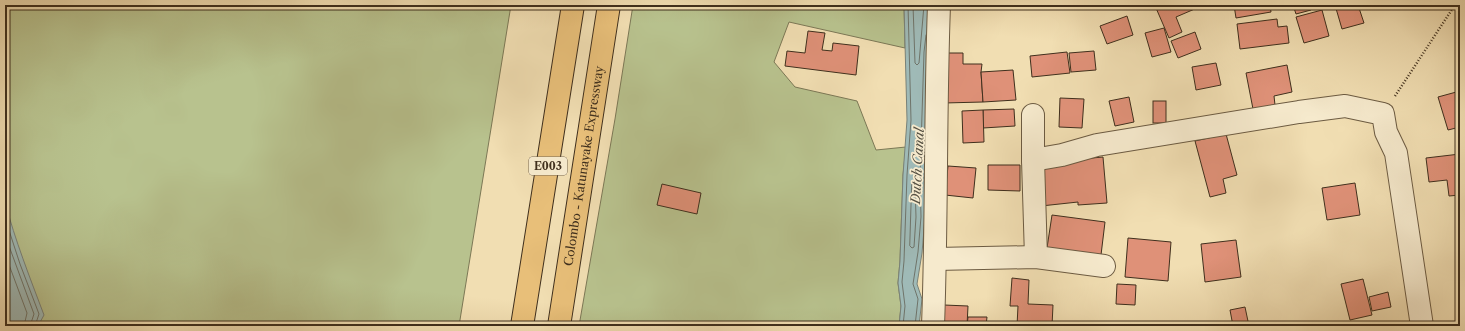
<svg xmlns="http://www.w3.org/2000/svg" width="1465" height="331" font-family="'Libre Caslon Text',serif">
	<rect width="100%" height="100%" fill="#f1deb2"/>
	<filter id="stains"><feTurbulence type="fractalNoise" baseFrequency=".005" numOctaves="4"/><feColorMatrix values="0 0 0 0 .2 0 0 0 0 .09 0 0 0 0 .02 0 0 0 .5 -.17"/></filter>
	<radialGradient id="worn" r=".72"><stop offset=".6" stop-color="#630" stop-opacity="0"/><stop offset="1" stop-color="#630" stop-opacity=".3"/></radialGradient>
	<g fill="#b8c28e" stroke="#7c7856">
		<polygon points="5,5 511,5 459,326 5,326"/>
		<polygon points="633,5 904,5 905,48 789,22 774,62 795,87 857,101 876,150 906,147 903,175 900,261 898,283 901,306 899,326 579,326 615,119"/>
	</g>
	<g fill="#9fbab7" stroke="#798279">
		<polygon points="904,5 933,5 924,177 925,217 922,253 917,284 922,299 919,326 899,326 901,306 898,283 900,261 903,175 907,120"/>
		<path d="M5,202C15,240 30,278 44,315L38,326H5Z"/>
	</g>
	<g fill="none" stroke-linecap="round" stroke-linejoin="round">
		<g stroke="#6f746a" stroke-width="1">
			<polyline points="913,5 915,63 917,65 919,63 924,5"/>
			<polygon points="912,184 915,186 916,217 914,247 912,248 910,246"/>
			<polyline points="5,218 20,264 39,314 35,326"/>
			<polyline points="5,235 34,314 30,326"/>
			<polyline points="5,254 27,313 24,326"/>
			<polyline points="903,326 905,306 902,282 904,261 907,175 911,120 908,5"/>
			<polyline points="915,326 918,299 913,284 918,252 921,217 920,177 924,52 926,35"/>
		</g>
	</g>
	<g fill="#df9178" stroke="#3f2f1d">
		<polygon points="1163,5 1204,5 1176,17 1182,32 1169,38 1156,8"/>
		<polygon points="1234,5 1270,5 1271,12 1236,18"/>
		<polygon points="1293,5 1309,5 1311,10 1296,14"/>
		<polygon points="1335,5 1358,5 1364,23 1342,29"/>
		<polygon points="1322,10 1329,36 1304,43 1296,17"/>
		<polygon points="1127,16 1133,35 1107,44 1100,26"/>
		<polygon points="1277,19 1278,27 1287,26 1289,43 1240,49 1237,24"/>
		<polygon points="1164,28 1171,52 1152,57 1145,33"/>
		<polygon points="808,31 825,33 822,50 832,51 833,43 859,46 856,75 785,66 787,51 805,53"/>
		<polygon points="1195,32 1201,49 1178,58 1171,41"/>
		<polygon points="1094,51 1096,70 1071,72 1069,53"/>
		<polygon points="1067,52 1070,73 1032,77 1030,56"/>
		<polygon points="948,53 963,53 963,64 982,64 981,72 983,102 944,103"/>
		<polygon points="1216,63 1221,85 1196,90 1192,67"/>
		<polygon points="1287,65 1292,92 1274,96 1275,105 1253,109 1246,73"/>
		<polygon points="1013,70 1016,100 983,102 981,72"/>
		<polygon points="1460,91 1460,127 1448,130 1438,97"/>
		<polygon points="1129,97 1134,122 1115,126 1109,101"/>
		<polygon points="1060,98 1084,99 1082,128 1059,127"/>
		<rect x="1153" y="101" width="13" height="22"/>
		<polygon points="1014,109 1015,126 983,128 983,110"/>
		<polygon points="983,110 984,142 963,143 962,111"/>
		<polygon points="1226,134 1237,175 1223,179 1226,193 1210,197 1195,141"/>
		<polygon points="1460,154 1460,195 1449,196 1447,180 1429,182 1426,158"/>
		<polygon points="1103,157 1107,203 1078,205 1078,202 1041,206 1037,163"/>
		<polygon points="988,165 1020,165 1020,191 988,190"/>
		<polygon points="948,166 976,168 973,198 945,195"/>
		<polygon points="1355,183 1360,215 1327,220 1322,188"/>
		<polygon points="662,184 701,193 697,214 657,205"/>
		<polygon points="1052,215 1105,222 1101,255 1047,248"/>
		<polygon points="1128,238 1171,242 1168,281 1125,277"/>
		<polygon points="1236,240 1241,277 1205,282 1201,244"/>
		<polygon points="1012,278 1029,280 1028,304 1053,305 1052,326 1017,326 1018,306 1010,306"/>
		<polygon points="1363,279 1372,315 1350,320 1341,284"/>
		<polygon points="1117,284 1136,285 1135,305 1116,304"/>
		<polygon points="1388,292 1391,307 1372,311 1369,297"/>
		<polygon points="944,305 968,306 967,326 943,326"/>
		<polygon points="1245,307 1249,326 1233,326 1230,310"/>
		<polygon points="968,317 987,317 986,326 967,326"/>
	</g>
	<g fill="none" stroke-linecap="round" stroke-linejoin="round">
		<defs>
			<g id="street">
				<polyline points="1033,115 1033,160 1036,257"/>
				<polyline points="1033,160 1062,155 1097,145 1299,112 1345,106 1383,114 1386,132 1396,153 1422,326"/>
				<polyline points="936,259 1036,257 1104,266"/>
				<path d="M933,326C937,219 935,112 939,5"/>
			</g>
			<g id="highway">
				<polyline points="522,326 573,5"/>
				<path id="s1" d="M559,326L609,5"/>
			</g>
		</defs>
		<use href="#street" stroke="#6c5b42" stroke-width="24"/>
		<use href="#highway" stroke="#3f2f1d" stroke-width="24"/>
		<polyline stroke="#3f2f1d" stroke-width="2.5" stroke-dasharray="1 2" stroke-linecap="butt" points="1395,96 1455,5"/>
		<use href="#street" stroke="#f6eacd" stroke-width="22"/>
		<use href="#highway" stroke="#e8bf79" stroke-width="22"/>
	</g>
	<g text-anchor="middle" stroke-width="3.5" stroke-linejoin="round" paint-order="stroke">
		<rect fill="#f6eacd" stroke="#766752" stroke-width="1" x="529" y="157" width="38" height="18" rx="3"/>
		<g font-size="11" font-weight="bold" fill="#3f2f1d">
			<text x="548" y="170">E003</text>
		</g>
		<g font-size="12" fill="#3f2f1d" stroke="#f6eacd">
			<text dy="4" stroke="none"><textPath href="#s1" startOffset="162">Colombo - Katunayake Expressway</textPath></text>
		</g>
		<g font-size="13" font-style="italic" fill="#575244" stroke="#f6eacd">
			<text transform="translate(917 166) rotate(-87)" y="5">Dutch Canal</text>
		</g>
	</g>
	<rect width="1465" height="331" fill="none" stroke="#f1deb2" stroke-width="20"/>
	<rect x="6" y="6" width="1453" height="319" fill="none" stroke="#3f2f1d" stroke-width="2"/>
	<rect x="10" y="10" width="1445" height="311" fill="none" stroke="#3f2f1d"/>
	<rect width="100%" height="100%" filter="url(#stains)"/>
	<rect width="100%" height="100%" fill="url(#worn)"/>
</svg>
